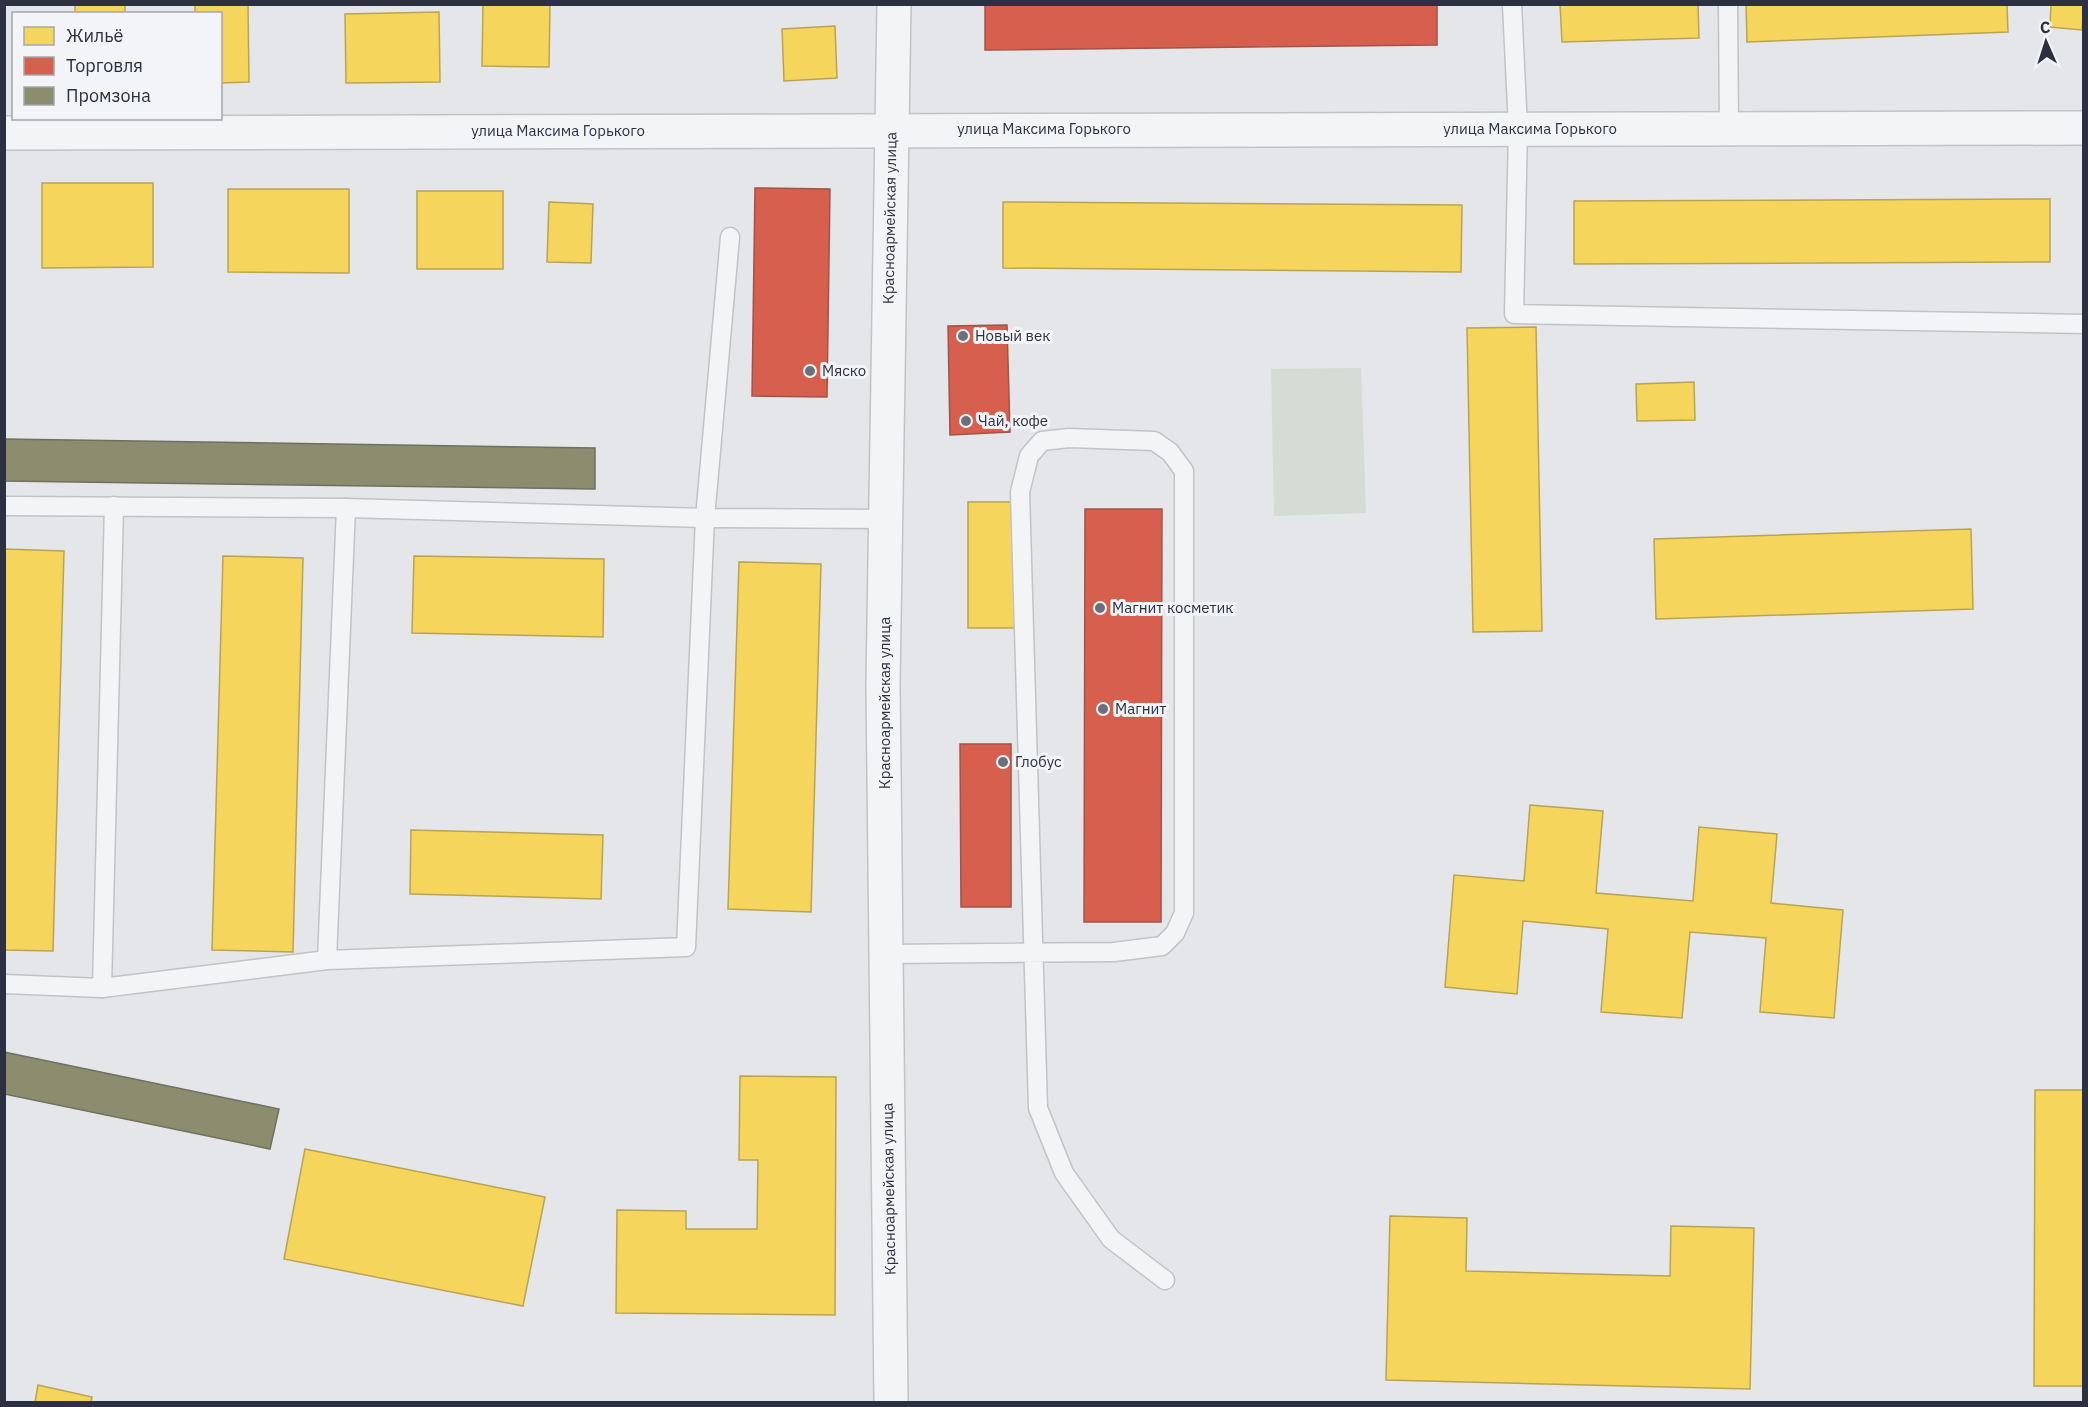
<svg xmlns="http://www.w3.org/2000/svg" width="2088" height="1407" font-family="'IBM Plex Sans',sans-serif">
	<rect width="100%" height="100%" fill="#e4e6e9"/>
	<polygon fill="#d4dcd5" points="1361,368 1366,513 1274,516 1271,369"/>
	<g fill="#f6d55c" stroke="#b9a454" stroke-width="1.5">
		<rect x="75" y="4" width="50" height="10"/>
		<polygon points="195,4 248,4 249,82 220,83 220,14 195,14"/>
		<polygon points="483,4 550,4 549,67 482,66"/>
		<polygon points="1560,4 1698,4 1699,38 1562,42"/>
		<polygon points="1746,4 2007,4 2008,32 1747,42"/>
		<polygon points="2051,4 2084,4 2082,30 2050,27"/>
		<polygon points="439,12 440,82 346,83 345,14"/>
		<polygon points="835,26 837,78 784,81 782,29"/>
		<polygon points="42,183 153,183 153,267 42,268"/>
		<polygon points="228,189 349,189 349,273 228,272"/>
		<rect x="417" y="191" width="86" height="78"/>
		<polygon points="2050,199 2050,262 1574,264 1574,201"/>
		<polygon points="549,202 593,204 591,263 547,262"/>
		<polygon points="1003,202 1462,205 1461,272 1003,268"/>
		<polygon points="1536,327 1542,631 1473,632 1467,328"/>
		<polygon points="1694,382 1695,420 1637,421 1636,384"/>
		<rect x="968" y="502" width="50" height="126"/>
		<polygon points="1971,529 1973,609 1656,619 1654,539"/>
		<polygon points="4,549 64,551 53,951 4,950"/>
		<polygon points="223,556 303,558 293,952 212,950"/>
		<polygon points="414,556 604,559 603,637 412,633"/>
		<polygon points="739,562 821,564 811,912 728,909"/>
		<polygon points="1530,805 1603,811 1596,893 1693,901 1699,827 1777,834 1771,903 1843,910 1834,1018 1760,1012 1766,938 1690,932 1682,1018 1601,1012 1608,929 1523,921 1517,994 1445,987 1454,875 1524,881"/>
		<polygon points="411,830 603,835 601,899 410,894"/>
		<polygon points="740,1076 836,1077 835,1315 616,1313 617,1210 686,1211 686,1229 757,1229 758,1160 739,1160"/>
		<polygon points="2035,1090 2084,1090 2084,1386 2034,1386"/>
		<polygon points="305,1149 545,1197 523,1306 284,1259"/>
		<polygon points="1390,1216 1467,1218 1466,1271 1670,1276 1671,1226 1754,1228 1750,1389 1386,1380"/>
		<polygon points="38,1385 92,1397 91,1402 35,1402"/>
	</g>
	<g fill="#d6604d" stroke="#a35249" stroke-width="1.5">
		<polygon points="985,4 1437,4 1437,45 985,50"/>
		<polygon points="755,188 830,189 827,397 752,396"/>
		<polygon points="1007,325 1010,432 950,435 948,326"/>
		<polygon points="1085,509 1162,509 1161,922 1084,922"/>
		<polygon points="960,744 1011,744 1011,907 961,907"/>
	</g>
	<g fill="#8c8c6e" stroke="#6f7060" stroke-width="1.5">
		<polygon points="4,439 595,448 595,489 4,481"/>
		<polygon points="4,1052 279,1109 270,1149 4,1094"/>
	</g>
	<g fill="none" stroke-linecap="round" stroke-linejoin="round">
		<defs>
			<g id="service">
				<polyline points="1512,4 1518,128 1514,314 2084,324"/>
				<polyline points="1728,4 1729,128"/>
				<polyline points="4,506 346,508 705,518 885,519"/>
				<polyline points="346,508 327,960 686,947 705,518 730,237"/>
				<polyline points="886,954 1114,952 1162,946 1175,933 1184,913 1184,471 1170,452 1154,441 1069,438 1042,441 1029,456 1020,492 1038,1108 1064,1173 1111,1239 1165,1280"/>
				<polyline points="4,984 102,988 327,960"/>
				<polyline points="102,988 114,506"/>
			</g>
			<g id="minor">
				<polyline points="4,133 2084,128"/>
				<polyline points="891,1402 883,684 894,4"/>
			</g>
		</defs>
		<use href="#service" stroke="#c1c3c5" stroke-width="21"/>
		<use href="#minor" stroke="#c1c3c5" stroke-width="36"/>
		<use href="#service" stroke="#f3f4f6" stroke-width="18"/>
		<use href="#minor" stroke="#f3f4f6" stroke-width="33"/>
	</g>
	<g fill="#6c707c" stroke="#f2f4f7" stroke-width="2">
		<circle cx="963" cy="336" r="6"/>
		<circle cx="810" cy="371" r="6"/>
		<circle cx="966" cy="421" r="6"/>
		<circle cx="1100" cy="608" r="6"/>
		<circle cx="1103" cy="709" r="6"/>
		<circle cx="1003" cy="762" r="6"/>
	</g>
	<g text-anchor="middle" stroke-width="6" stroke-linejoin="round" paint-order="stroke">
		<g font-size="15" fill="#2c3041" stroke="#f2f4f7">
			<text x="1044" y="134">улица Максима Горького</text>
			<text x="1530" y="134">улица Максима Горького</text>
			<text x="558" y="136">улица Максима Горького</text>
			<text transform="translate(890 218) rotate(-89)" y="5">Красноармейская улица</text>
			<text transform="translate(885 703) rotate(-90)" y="5">Красноармейская улица</text>
			<text transform="translate(889 1189) rotate(-91)" y="5">Красноармейская улица</text>
		</g>
		<g font-size="15" fill="#2c3041" stroke="#f2f4f7" text-anchor="start">
			<text x="975" y="341">Новый век</text>
			<text x="822" y="376">Мяско</text>
			<text x="978" y="426">Чай, кофе</text>
			<text x="1112" y="613">Магнит косметик</text>
			<text x="1115" y="714">Магнит</text>
			<text x="1015" y="767">Глобус</text>
		</g>
	</g>
	<rect width="2088" height="1407" fill="none" stroke="#2c3041" stroke-width="12"/>
	<rect x="12" y="12" width="210" height="108" fill="#f2f4f7" stroke="#a3a6ae" stroke-width="1.5"/>
	<rect x="24" y="27" width="30" height="18" fill="#f6d55c" stroke="#a3a6ae" stroke-width="1.5"/>
	<text x="66" y="42" font-size="18" fill="#2c3041">Жильё</text>
	<rect x="24" y="57" width="30" height="18" fill="#d6604d" stroke="#a3a6ae" stroke-width="1.5"/>
	<text x="66" y="72" font-size="18" fill="#2c3041">Торговля</text>
	<rect x="24" y="87" width="30" height="18" fill="#8c8c6e" stroke="#a3a6ae" stroke-width="1.5"/>
	<text x="66" y="102" font-size="18" fill="#2c3041">Промзона</text>
	<g transform="translate(2046 42) rotate(357)" stroke="#f2f4f7" stroke-width="4.5" paint-order="stroke">
	<path d="M0-4.5L10 22L0 15L-10 22Z" fill="#2c3041"/>
	<text y="-9" font-size="16" font-weight="bold" text-anchor="middle" fill="#2c3041">С</text>
	</g>
</svg>
